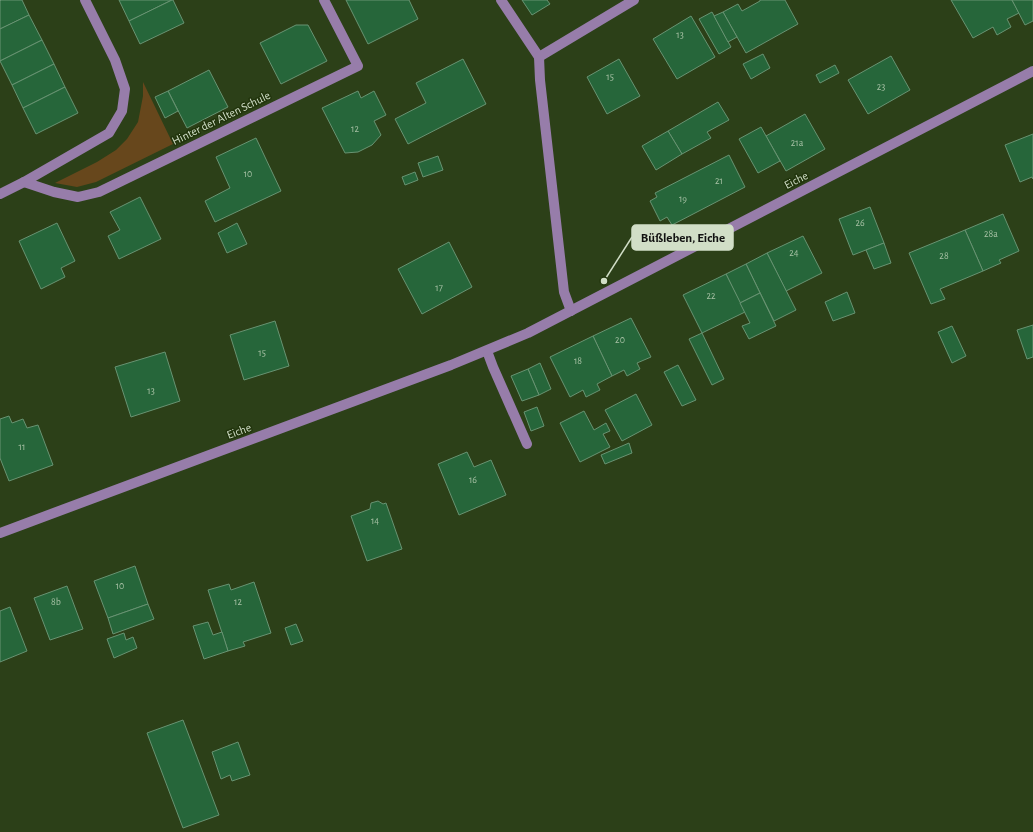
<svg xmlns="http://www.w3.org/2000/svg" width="1033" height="832" font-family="'Alegreya Sans',sans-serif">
	<rect width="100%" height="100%" fill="#2c4018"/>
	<polygon fill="#67471c" points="143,82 173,144 96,182 77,187 55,183 97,162 116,150 127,139 138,122 143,96"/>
	<g fill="#26663a" stroke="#689372">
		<polygon points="1,0 22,0 29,15 0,29 0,1"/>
		<polygon points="119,0 172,0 129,21"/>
		<polygon points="172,0 173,0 184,23 140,44 129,21"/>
		<polygon points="346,0 409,0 418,19 368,44"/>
		<polygon points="522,0 547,0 550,4 532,15"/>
		<polygon points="760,0 785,0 798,24 746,53 723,12 738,4 742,11 760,1"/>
		<polygon points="951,0 1012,0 1019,13 1007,19 1011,27 997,35 993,27 973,38"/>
		<polygon points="1012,0 1033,0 1033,21 1025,25"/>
		<polygon points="712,12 731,47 719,54 699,19"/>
		<polygon points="723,12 737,37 728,42 714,16"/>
		<polygon points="29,15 42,40 0,61 0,29"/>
		<polygon points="691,16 715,57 677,79 653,39"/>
		<polygon points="296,25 308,25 327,61 281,84 260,43"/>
		<polygon points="42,40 54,64 12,85 0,61"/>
		<polygon points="763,54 770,68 751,79 743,64"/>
		<polygon points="891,56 910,90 868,114 848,80"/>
		<polygon points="463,59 486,104 408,144 395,119 426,103 416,83"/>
		<polygon points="619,59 640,96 607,114 587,77"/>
		<polygon points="54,64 65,87 23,108 12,85"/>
		<polygon points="835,65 839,73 820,83 816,75"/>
		<polygon points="209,70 228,107 187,128 168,91"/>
		<polygon points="65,87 78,113 36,134 23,108"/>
		<polygon points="168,91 178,111 165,118 155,97"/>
		<polygon points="358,91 361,98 374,91 386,115 374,121 381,135 372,145 358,152 345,153 322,108"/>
		<polygon points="718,102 729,120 707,132 711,138 682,154 668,131"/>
		<polygon points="805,114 825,149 786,171 766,136"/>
		<polygon points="761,127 780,161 758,173 739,139"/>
		<polygon points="668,131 682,154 656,170 642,146"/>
		<polygon points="1033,134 1033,179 1032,177 1020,182 1005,145"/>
		<polygon points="256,138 281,191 215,222 205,201 230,188 216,157"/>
		<polygon points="729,155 745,187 672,225 667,217 660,221 650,201 657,197 655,193"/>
		<polygon points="438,156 443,170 423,177 418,163"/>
		<polygon points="415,172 418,180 405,185 402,177"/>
		<polygon points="140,197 161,239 119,259 108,236 120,230 110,212"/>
		<polygon points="870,207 884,243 853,255 839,219"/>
		<polygon points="1003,214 1019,251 999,260 1001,263 983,271 965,230"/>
		<polygon points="57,223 75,261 61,268 65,277 41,289 19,241"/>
		<polygon points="237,223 247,244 227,253 218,233"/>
		<polygon points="965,230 983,271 940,289 945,299 931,304 909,253"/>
		<polygon points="803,236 822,273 786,291 767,253"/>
		<polygon points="449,242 472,287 422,314 398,269"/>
		<polygon points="884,243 891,263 874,269 866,250"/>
		<polygon points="767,253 796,310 774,321 746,264"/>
		<polygon points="746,264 760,293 740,303 726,274"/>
		<polygon points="726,274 745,312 702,333 683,295"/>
		<polygon points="847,292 855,313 833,321 825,302"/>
		<polygon points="760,293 776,326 749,339 742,326 750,323 740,303"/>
		<polygon points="631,318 651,357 637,363 640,369 627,376 624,370 612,376 593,336"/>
		<polygon points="275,321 289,366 244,380 230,335"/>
		<polygon points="1033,325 1033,357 1027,359 1017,330"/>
		<polygon points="952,326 966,356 952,363 938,332"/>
		<polygon points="702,333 724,379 712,385 689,339"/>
		<polygon points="593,336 612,376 597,384 600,390 586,397 583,390 570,397 550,357"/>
		<polygon points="165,352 180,401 131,417 115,367"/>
		<polygon points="540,363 551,389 539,395 528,369"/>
		<polygon points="678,365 696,400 682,406 664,372"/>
		<polygon points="528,369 539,395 522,401 511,376"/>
		<polygon points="636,394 652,425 622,441 605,410"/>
		<polygon points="537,407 544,426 531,431 524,412"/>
		<polygon points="584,411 594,430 606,423 610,431 603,434 610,447 580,462 560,423"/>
		<polygon points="9,416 12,423 23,419 27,428 38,425 53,465 9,481 0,458 0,419"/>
		<polygon points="629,443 632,453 605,464 601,455"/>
		<polygon points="467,452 474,467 491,460 506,495 459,515 438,464"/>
		<polygon points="378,501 383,504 386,503 402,549 367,561 351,516 370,509 371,503"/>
		<polygon points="135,566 148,604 108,618 94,581"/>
		<polygon points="254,582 271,633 243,642 245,646 228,651 208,590 229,584 231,590"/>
		<polygon points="67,586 83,629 50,640 34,598"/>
		<polygon points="148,604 154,619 113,634 108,618"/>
		<polygon points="10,607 27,651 0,662 0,611"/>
		<polygon points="208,622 213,635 222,632 228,651 204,659 193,626"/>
		<polygon points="296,624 303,641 291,645 285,628"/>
		<polygon points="124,633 126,640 133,637 137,648 114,658 107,639"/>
		<polygon points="183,720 219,815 183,828 147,733"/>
		<polygon points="238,742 250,775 232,781 230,775 221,779 212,752"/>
	</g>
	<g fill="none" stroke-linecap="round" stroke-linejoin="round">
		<g stroke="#977daa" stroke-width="10">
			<polyline points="501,0 539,57"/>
			<polyline points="539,57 540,80 564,292 571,311"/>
			<polyline points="539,57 634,0"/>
			<polyline points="24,182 54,192 78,197 99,192 358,66 324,0"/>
			<polyline points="0,194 24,182 109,133 122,111 125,89 115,60 85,0"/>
			<polyline points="487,351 493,367 527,444"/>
			<polyline points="0,533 451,365 528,333 1033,71"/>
		</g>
	</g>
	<g text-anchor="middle" stroke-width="3" stroke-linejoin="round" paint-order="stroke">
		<g font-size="10" fill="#a6c0a4">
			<text x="680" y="38">13</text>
			<text x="610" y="80">15</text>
			<text x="881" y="90">23</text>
			<text x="355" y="132">12</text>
			<text x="797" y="146">21a</text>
			<text x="248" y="177">10</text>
			<text x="719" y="184">21</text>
			<text x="683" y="202">19</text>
			<text x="860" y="226">26</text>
			<text x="991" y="237">28a</text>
			<text x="794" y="256">24</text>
			<text x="944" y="259">28</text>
			<text x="439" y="291">17</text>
			<text x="711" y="299">22</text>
			<text x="620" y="343">20</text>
			<text x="262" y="356">15</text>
			<text x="578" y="364">18</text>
			<text x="151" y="394">13</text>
			<text x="22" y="450">11</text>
			<text x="473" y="483">16</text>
			<text x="375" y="524">14</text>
			<text x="120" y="589">10</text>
			<text x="56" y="605">8b</text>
			<text x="238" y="605">12</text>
		</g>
		<g font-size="12" fill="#d1dec7" stroke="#22350d">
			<text transform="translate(221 118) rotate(-26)" y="4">Hinter der Alten Schule</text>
			<text transform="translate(796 180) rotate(-27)" y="4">Eiche</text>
			<text transform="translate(239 431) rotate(-20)" y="4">Eiche</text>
		</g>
	</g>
	<path fill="none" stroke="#d1dec7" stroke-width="1.5" d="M604 281L632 237"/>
	<circle fill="#d1dec7" stroke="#22350d" stroke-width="1.5" cx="604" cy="281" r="4"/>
	<rect fill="#d1dec7" stroke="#d1dec7" stroke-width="1.5" x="632" y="225" width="101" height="25" rx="4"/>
	<g font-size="13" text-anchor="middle" font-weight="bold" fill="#111">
		<text x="683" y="242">Büßleben, Eiche</text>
	</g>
</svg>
